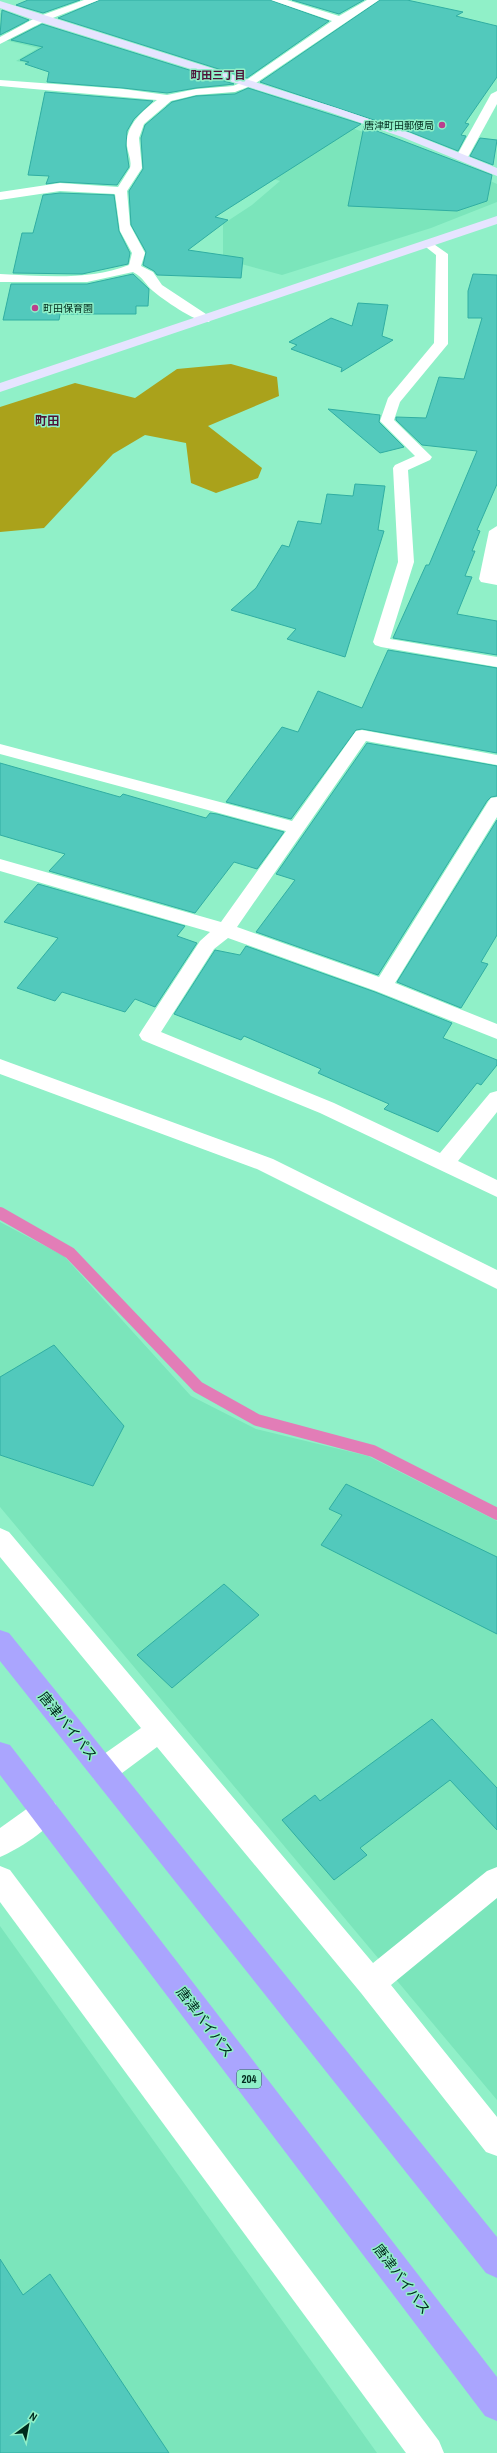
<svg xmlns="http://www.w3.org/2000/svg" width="497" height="2453" font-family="'Archivo Narrow','Noto Sans JP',sans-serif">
	<rect width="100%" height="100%" fill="#90f0c8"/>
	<g fill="#7be5bb">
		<polygon points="0,13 24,23 268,98 450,163 497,184 497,202 431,228 282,275 223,259 223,224 252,205 280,181 207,159 209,118 165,106 172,100 200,93 173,85 94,75 16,61 38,48 0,39 9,33 0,29"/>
		<polygon points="0,1222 64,1256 191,1396 256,1429 368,1456 497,1521 497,2100 0,1507"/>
		<polygon points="0,1926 377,2453 0,2453"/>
	</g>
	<polygon fill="#aaa21b" points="231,364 277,377 279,396 208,426 262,468 258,478 216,493 191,483 186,443 145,435 113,454 44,528 0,532 0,407 75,383 135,398 177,369"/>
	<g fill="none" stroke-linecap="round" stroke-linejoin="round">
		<polyline stroke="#e27db7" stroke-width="12" points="0,1213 70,1253 198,1387 257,1420 373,1451 497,1514"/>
	</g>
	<g fill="#52c9bc" stroke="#30aea2">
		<polygon points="28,0 80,0 43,13 16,5"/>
		<polygon points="100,0 270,0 329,21 247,78 58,18"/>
		<polygon points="292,0 364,0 339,14"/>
		<polygon points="380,0 407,0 463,12 456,16 497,26 497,77 465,123 469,124 461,135 466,136 458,151 410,132 260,82"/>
		<polygon points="2,10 29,20 0,35"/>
		<polygon points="42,24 234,84 196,88 167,93 123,88 47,82 49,72 25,64 29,62 20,60 43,47 11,40"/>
		<polygon points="248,88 361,124 215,217 228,220 188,250 243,258 241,278 157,275 154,271 143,265 146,252 131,225 129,191 143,169 141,138 145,125 172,102 196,96 235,94"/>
		<polygon points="45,92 153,101 134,119 127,131 126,146 129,167 117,185 60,182 46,184 49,176 28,175"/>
		<polygon points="364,126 492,175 487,201 457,211 348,206"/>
		<polygon points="480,138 497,140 493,165 470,156"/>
		<polygon points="60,193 114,195 119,231 130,253 128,264 82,274 13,273 22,233 33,233 43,195"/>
		<polygon points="133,274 149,289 148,306 136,306 136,314 60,314 59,320 3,320 11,284 87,284"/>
		<polygon points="473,274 497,275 497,484 477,530 480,531 472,551 475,551 465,576 472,577 457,614 497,621 497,655 393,638 426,565 429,565 477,451 422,445 396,420 396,417 426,418 439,377 464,379 482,318 468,318 468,291"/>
		<polygon points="358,303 388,305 382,336 393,340 341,372 342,368 291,349 297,345 289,342 331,318 352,326"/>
		<polygon points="328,409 380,415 379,422 404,447 380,453"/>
		<polygon points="355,484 385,486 378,530 384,531 345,657 287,639 296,629 231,610 256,588 282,545 289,547 298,521 321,524 327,494 353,496"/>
		<polygon points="388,650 497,668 497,753 362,729 356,730 291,819 226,802 282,727 298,732 318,691 362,708"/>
		<polygon points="367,743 497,766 497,796 491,797 487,801 378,975 256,932 295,880 276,874"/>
		<polygon points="0,763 120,797 123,794 206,818 210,813 217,814 284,832 257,869 234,862 195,913 49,871 65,854 0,835"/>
		<polygon points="497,820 497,935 481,962 488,964 461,1008 397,982"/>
		<polygon points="38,884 185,926 177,936 197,943 155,1007 135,999 125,1012 62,992 55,1001 17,988 58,938 4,922"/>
		<polygon points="246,946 375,992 452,1023 443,1038 497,1060 497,1065 481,1085 477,1083 438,1132 384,1109 389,1104 318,1073 321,1069 244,1036 241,1040 174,1014 215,950 240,955"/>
		<polygon points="54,1345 124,1426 93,1486 0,1455 0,1377"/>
		<polygon points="346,1484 497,1557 497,1634 321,1545 342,1515 329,1509"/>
		<polygon points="224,1584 259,1615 172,1688 137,1655"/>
		<polygon points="432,1719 497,1788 497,1830 450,1780 360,1848 367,1855 334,1880 282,1820 315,1795 320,1801"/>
		<polygon points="0,2259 23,2295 50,2274 169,2453 0,2453"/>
	</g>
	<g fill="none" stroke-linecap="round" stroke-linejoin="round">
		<g fill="#fff" fill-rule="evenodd">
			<polygon points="84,0 99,0 45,21 0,44 0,37 37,17"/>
			<path d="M271,0H287L339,16L367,0H379L253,85L235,92L196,95L171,101L144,124L139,138L142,168L127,191L130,225L145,253L141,266L153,272L162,285L209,316L211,319L209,322C198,324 162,299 153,291C145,284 144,278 133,272L87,282H0V274C42,276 89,281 129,265L132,253L120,231L115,194L60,191L0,200V192L60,183L118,187L130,168C132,160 128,154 127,146C125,126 142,111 157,100L0,86V80L123,89L167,95L196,89L233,86L245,81L332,21Z"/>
			<polygon points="497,91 497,104 468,157 466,160 458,160 456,157 491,94"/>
			<polygon points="428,240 448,254 448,344 400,402 394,420 432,457 430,460 408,470 414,562 390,639 497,657 497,667 381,647 375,645 373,642 398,562 393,468 395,465 415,456 380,421 388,398 434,343 436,255 422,244"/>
			<polygon points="497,526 497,585 481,582 479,579 489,531"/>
			<polygon points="362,730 497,755 497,765 366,741 237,927 379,977 488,802 491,798 497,797 497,817 395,983 497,1024 497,1039 376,991 228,938 214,949 161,1032 334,1103 440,1153 490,1093 497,1091 497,1112 458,1161 497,1180 497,1197 320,1113 142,1040 139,1035 142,1030 200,941 210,932 0,871 0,859 221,922 286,831 0,754 0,744 292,821 356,731"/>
			<polygon points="0,1059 273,1159 497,1270 497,1289 257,1169 0,1074"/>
			<polygon points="0,1528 9,1532 373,1963 487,1871 497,1867 497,1898 391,1985 497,2117 497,2156 486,2152 361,1993 157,1747 114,1779 104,1782 94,1779 90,1770 94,1761 141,1728 0,1557"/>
			<path d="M45,1799L55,1803L59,1812C52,1828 17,1850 0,1857V1828L35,1803Z"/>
			<polygon points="0,1866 10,1870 439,2441 444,2453 406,2453 0,1902"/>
		</g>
		<g fill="#e6e4ff" fill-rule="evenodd">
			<polygon points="0,1 337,108 410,133 497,168 497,176 402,137 329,112 37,21 0,8"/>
			<polygon points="497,216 497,224 0,392 0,383"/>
		</g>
		<g fill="#aaa5fe" fill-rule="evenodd">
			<polygon points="0,1630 9,1633 497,2237 497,2278 486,2273 0,1661"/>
			<polygon points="0,1742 10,1745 497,2377 497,2421 485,2416 0,1775"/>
		</g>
	</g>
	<g fill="#bb3e8d" stroke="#90f0c8" stroke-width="1.5">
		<circle cx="442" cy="125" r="4"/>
		<circle cx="35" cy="308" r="4"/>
	</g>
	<g text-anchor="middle" stroke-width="3" stroke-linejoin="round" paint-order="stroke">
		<g font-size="10" fill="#002b1d" stroke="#90f0c8" text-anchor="end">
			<text x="434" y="129">唐津町田郵便局</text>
			<text x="43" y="312" text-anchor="start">町田保育園</text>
		</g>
		<g font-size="11" font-weight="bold" fill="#4e1238" stroke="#90f0c8">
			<text x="218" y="79">町田三丁目</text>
		</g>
		<rect fill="#90f0c8" stroke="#2b6650" stroke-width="1" x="237" y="2070" width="24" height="18" rx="3"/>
		<g font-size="11" font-weight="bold" fill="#002b1d">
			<text x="249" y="2083">204</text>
		</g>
		<g font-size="12" font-weight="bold" fill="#4e1238" stroke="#90f0c8">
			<text x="47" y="425">町田</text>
		</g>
		<g font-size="14" fill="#002b1d" stroke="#90f0c8">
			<text transform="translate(68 1726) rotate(51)" y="5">唐津バイパス</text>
			<text transform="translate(205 2022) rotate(53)" y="5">唐津バイパス</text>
			<text transform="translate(402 2279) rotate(53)" y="5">唐津バイパス</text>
		</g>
	</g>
	<g transform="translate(28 2425) rotate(32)" stroke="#90f0c8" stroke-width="3" paint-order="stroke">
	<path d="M0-3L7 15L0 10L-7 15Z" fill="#002b1d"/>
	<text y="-6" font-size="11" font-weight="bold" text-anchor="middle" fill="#002b1d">N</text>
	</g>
</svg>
